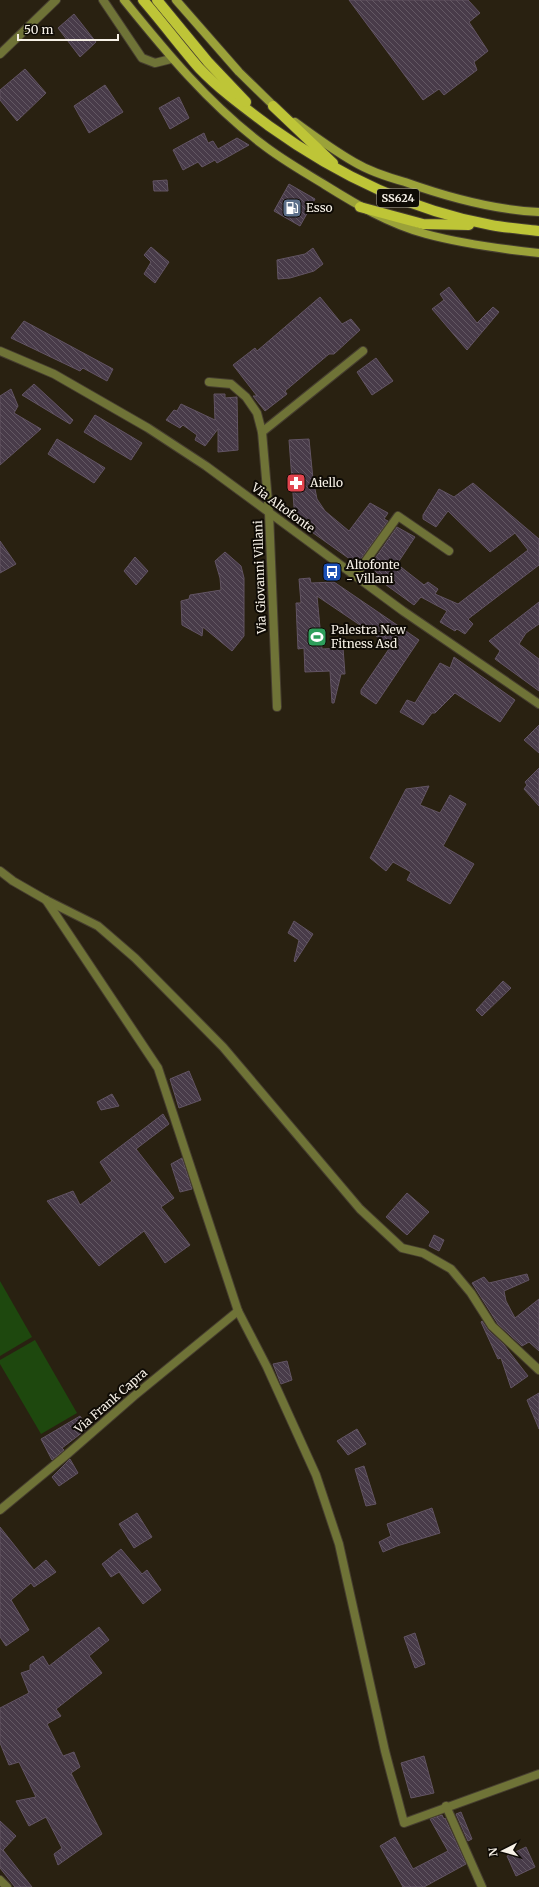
<svg xmlns="http://www.w3.org/2000/svg" width="539" height="1887" font-family="Merriweather,serif">
	<defs>
		<pattern id="building-back-hatch" width="6" height="6" patternUnits="userSpaceOnUse"><rect width="6" height="6" fill="#483b49"/><path d="M-1 5l2 2M0 0l6 6M5-1l2 2" fill="none" stroke="#635863"/></pattern>
	</defs>
	<rect width="100%" height="100%" fill="#292111"/>
	<g fill="#1e480e">
		<polygon points="0,1281 32,1337 0,1356"/>
		<polygon points="35,1340 77,1413 41,1434 0,1364 0,1360"/>
	</g>
	<g fill="url(#building-back-hatch)" stroke="#625463">
		<polygon points="349,0 468,0 480,13 469,22 488,51 474,62 477,70 444,95 439,89 423,100"/>
		<polygon points="74,14 96,42 80,57 58,28"/>
		<polygon points="25,69 46,93 17,121 0,100 0,90"/>
		<polygon points="105,85 123,112 89,133 74,106"/>
		<polygon points="179,97 189,118 170,129 159,108"/>
		<polygon points="204,133 208,143 213,141 218,149 237,138 249,145 217,163 215,160 202,167 198,162 183,170 173,150"/>
		<polygon points="167,180 168,191 154,191 153,181"/>
		<polygon points="289,184 315,199 300,226 274,211"/>
		<polygon points="151,247 169,262 155,283 144,274 151,262 144,255"/>
		<polygon points="313,248 323,264 314,271 290,278 278,279 277,260 305,254"/>
		<polygon points="449,287 477,323 493,307 499,312 467,350 432,309 444,300 440,294"/>
		<polygon points="320,297 342,324 351,319 360,330 334,354 329,354 285,391 287,394 265,411 253,396 257,396 233,365 255,348 257,351"/>
		<polygon points="24,321 113,369 107,381 83,368 80,371 11,338"/>
		<polygon points="376,358 393,381 372,395 357,372"/>
		<polygon points="34,384 73,420 70,424 22,395"/>
		<polygon points="11,389 18,406 14,413 41,429 0,465 0,396"/>
		<polygon points="214,394 225,394 225,398 237,397 238,450 218,452 218,429 205,446 195,440 197,435 183,425 180,428 166,420 174,410 177,411 181,404 215,420"/>
		<polygon points="95,415 142,443 131,460 84,432"/>
		<polygon points="57,439 105,468 94,483 48,454"/>
		<polygon points="309,439 313,479 317,499 325,511 349,531 370,503 388,513 384,519 388,521 360,560 356,558 354,562 295,520 289,440"/>
		<polygon points="473,483 539,539 539,565 468,619 473,624 465,634 457,629 455,631 440,622 447,611 421,597 414,605 382,582 384,578 369,567 397,527 415,537 397,564 424,585 428,582 438,589 435,594 458,604 528,550 515,533 490,552 448,511 436,527 423,519 423,515 439,489 454,497"/>
		<polygon points="0,541 16,564 0,573"/>
		<polygon points="225,552 241,566 244,578 244,636 232,651 203,627 202,636 182,625 181,601 189,599 190,595 221,590 220,578 215,561"/>
		<polygon points="135,557 148,571 136,585 124,571"/>
		<polygon points="310,578 311,583 334,582 419,640 376,704 361,694 361,690 391,646 317,596 322,649 343,648 345,674 341,674 334,703 332,703 330,671 305,672 304,648 298,649 296,603 301,603 299,579"/>
		<polygon points="539,602 539,624 526,633 519,644 539,659 539,691 495,659 500,651 489,641"/>
		<polygon points="454,657 515,700 500,722 455,693 435,713 432,713 423,725 400,712 407,700 415,703 440,663 450,668"/>
		<polygon points="539,725 539,753 524,740"/>
		<polygon points="539,768 539,806 524,789 527,785 525,782"/>
		<polygon points="429,786 420,805 440,813 450,795 466,804 443,846 474,864 450,904 407,880 411,872 393,862 386,871 370,858 406,789"/>
		<polygon points="294,921 313,934 295,962 294,961 299,940 288,933"/>
		<polygon points="503,981 511,988 482,1016 476,1010"/>
		<polygon points="189,1071 201,1100 179,1108 170,1079"/>
		<polygon points="112,1094 119,1106 101,1110 97,1102"/>
		<polygon points="163,1114 169,1124 136,1149 174,1198 161,1207 190,1245 165,1263 144,1231 99,1266 47,1201 73,1191 80,1205 112,1181 100,1162"/>
		<polygon points="182,1158 192,1189 180,1192 171,1164"/>
		<polygon points="407,1193 429,1212 407,1235 386,1217"/>
		<polygon points="434,1235 444,1240 439,1251 429,1246"/>
		<polygon points="527,1274 529,1280 504,1291 506,1301 515,1318 539,1299 539,1351 529,1342 522,1346 498,1324 472,1283 484,1277 489,1283"/>
		<polygon points="482,1321 488,1330 504,1345 528,1376 511,1388 501,1358 498,1359 481,1322"/>
		<polygon points="287,1361 292,1380 281,1384 273,1364"/>
		<polygon points="539,1393 539,1429 527,1400"/>
		<polygon points="80,1416 88,1428 62,1448 64,1450 52,1460 41,1439"/>
		<polygon points="357,1429 366,1444 348,1455 337,1441"/>
		<polygon points="70,1459 78,1473 59,1486 52,1477"/>
		<polygon points="364,1466 376,1504 366,1506 355,1469"/>
		<polygon points="432,1508 440,1533 397,1546 383,1552 379,1542 391,1536 387,1524"/>
		<polygon points="137,1513 152,1537 134,1548 119,1524"/>
		<polygon points="0,1527 34,1570 46,1560 56,1572 34,1587 31,1583 11,1600 29,1630 6,1646 0,1637"/>
		<polygon points="121,1549 142,1574 147,1570 161,1590 143,1604 119,1572 111,1577 102,1564"/>
		<polygon points="99,1627 109,1640 89,1656 102,1673 56,1709 61,1716 47,1724 63,1756 74,1752 80,1767 71,1773 102,1834 58,1865 54,1854 62,1848 46,1817 29,1826 16,1801 36,1797 19,1762 9,1765 0,1743 0,1708 29,1693 21,1673 30,1670 30,1665 43,1656 49,1666"/>
		<polygon points="415,1633 425,1664 415,1668 404,1637"/>
		<polygon points="424,1756 434,1793 411,1798 401,1763"/>
		<polygon points="461,1812 472,1839 468,1841 456,1814"/>
		<polygon points="442,1815 444,1819 445,1818 466,1864 424,1887 403,1887 380,1846 395,1837 413,1869 448,1851 430,1819"/>
		<polygon points="0,1821 16,1836 3,1850 32,1887 15,1887 0,1868"/>
		<polygon points="526,1847 535,1867 516,1876 507,1856"/>
	</g>
	<g fill="none" stroke-linecap="round" stroke-linejoin="round">
		<defs>
			<g id="minor">
				<polyline points="103,0 142,58 155,63 171,59"/>
				<polyline points="0,54 56,0"/>
				<polyline points="209,382 231,384 246,397 257,413 262,432 269,513 277,707"/>
				<polyline points="262,432 363,351"/>
				<polyline points="355,576 398,516 449,551"/>
				<polyline points="0,871 13,881 46,900 98,926 135,958 223,1047 360,1209 402,1248 423,1253 451,1269 471,1293 492,1326 539,1370"/>
				<polyline points="46,900 158,1068 238,1311 267,1367 316,1475 339,1544 385,1751 404,1823 539,1774"/>
				<polyline points="0,1510 64,1457 134,1396 238,1311"/>
				<polyline points="446,1806 482,1887"/>
			</g>
			<g id="tertiary">
				<polyline points="0,351 54,374 148,428 206,466 403,611 539,704"/>
				<polyline points="0,1880 7,1887"/>
			</g>
			<g id="secondary">
				<path d="M124,0C166,52 208,103 262,144C281,159 304,172 325,185C357,205 389,224 426,234C463,244 501,249 539,253"/>
				<polyline points="176,0 239,72 277,109"/>
				<path d="M295,122C314,136 333,150 354,162C369,171 387,177 405,182C447,197 494,210 539,212"/>
			</g>
			<g id="primary">
				<path d="M143,0C162,22 180,46 199,68C220,90 245,108 269,126C336,174 409,210 491,225C507,228 523,229 539,231"/>
				<polyline points="157,0 208,62 246,102"/>
				<polyline points="273,106 333,163"/>
				<polyline points="360,207 423,224 469,225"/>
			</g>
		</defs>
		<use href="#minor" stroke="#463e2f" stroke-width="10"/>
		<use href="#tertiary" stroke="#463e2f" stroke-width="10"/>
		<use href="#secondary" stroke="#463e2f" stroke-width="10"/>
		<use href="#primary" stroke="#463e2f" stroke-width="12"/>
		<use href="#minor" stroke="#6f7337" stroke-width="8"/>
		<use href="#tertiary" stroke="#6f7337" stroke-width="8"/>
		<use href="#secondary" stroke="#9ba239" stroke-width="8"/>
		<use href="#primary" stroke="#bec537" stroke-width="10"/>
	</g>
	<defs>
		<symbol id="fuel-square" viewBox="-11 -11 22 22"><rect x="-9" y="-9" width="18" height="18" rx="4" fill="#5c6f8a" stroke="#0f0b05"/><path d="M-5.5-6h7V0h2V4h1.3V-2.5L3-4.5l.8-.8L6-3V5H2.5V1h-1V6h-7ZM-4.2-4.7v3.2H.2V-4.7Z" fill="#fff"/></symbol>
		<symbol id="pharmacy-square" viewBox="-11 -11 22 22"><rect x="-9" y="-9" width="18" height="18" rx="4" fill="#e0444e" stroke="#0f0b05"/><path d="M-2-6h4v4h4v4h-4v4h-4v-4h-4v-4h4Z" fill="#fff"/></symbol>
		<symbol id="bus-square" viewBox="-11 -11 22 22"><rect x="-9" y="-9" width="18" height="18" rx="4" fill="#1a4fb4" stroke="#0f0b05"/><path d="M-5-6H5V4H4V6H2V4H-2V6H-4V4H-5ZM-3.5-4V0h7V-4ZM-3.5 1.2v1.5H-2V1.2ZM2 1.2v1.5H3.5V1.2Z" fill="#fff"/></symbol>
		<symbol id="stadium-square" viewBox="-11 -11 22 22"><rect x="-9" y="-9" width="18" height="18" rx="4" fill="#2e9e5b" stroke="#0f0b05"/><path d="M0-5a6.5 5 0 1 0 0 10a6.5 5 0 1 0 0-10ZM-3.5-1.8h7v3.6h-7Z" fill="#fff"/></symbol>
	</defs>
	<g fill-rule="evenodd">
		<use href="#fuel-square" x="281" y="197" width="22" height="22"/>
		<use href="#pharmacy-square" x="285" y="472" width="22" height="22"/>
		<use href="#bus-square" x="321" y="561" width="22" height="22"/>
		<use href="#stadium-square" x="306" y="626" width="22" height="22"/>
	</g>
	<g text-anchor="middle" stroke-width="4" stroke-linejoin="round" paint-order="stroke">
		<rect fill="#0f0b05" stroke="#b1aca3" stroke-width="1" x="377" y="189" width="42" height="18" rx="3"/>
		<g font-size="11" font-weight="bold" fill="#f7f1e7">
			<text x="398" y="202">SS624</text>
		</g>
		<g font-size="12" fill="#f7f1e7" stroke="#0f0b05" text-anchor="start">
			<text x="306" y="212">Esso</text>
			<text x="310" y="487">Aiello</text>
			<text x="346" y="569">Altofonte<tspan x="346" dy="14">- Villani</tspan></text>
			<text x="331" y="634">Palestra New<tspan x="331" dy="14">Fitness Asd</tspan></text>
		</g>
		<g font-size="12" fill="#f7f1e7" stroke="#0f0b05">
			<text transform="translate(283 508) rotate(36)" y="4">Via Altofonte</text>
			<text transform="translate(260 577) rotate(-92)" y="4">Via Giovanni Villani</text>
			<text transform="translate(111 1401) rotate(-41)" y="4">Via Frank Capra</text>
		</g>
	</g>
	<g transform="translate(503 1851) rotate(264)" stroke="#0f0b05" stroke-width="3" paint-order="stroke">
	<path d="M0-3L7 15L0 10L-7 15Z" fill="#f7f1e7"/>
	<text y="-6" font-size="11" font-weight="bold" text-anchor="middle" fill="#f7f1e7">N</text>
	</g>
	<path d="M18 34v6h100v-6" fill="none" stroke="#f7f1e7" stroke-width="2"/>
	<text x="24" y="34" font-size="12" fill="#f7f1e7" stroke="#0f0b05" stroke-width="3" paint-order="stroke">50 m</text>
</svg>
